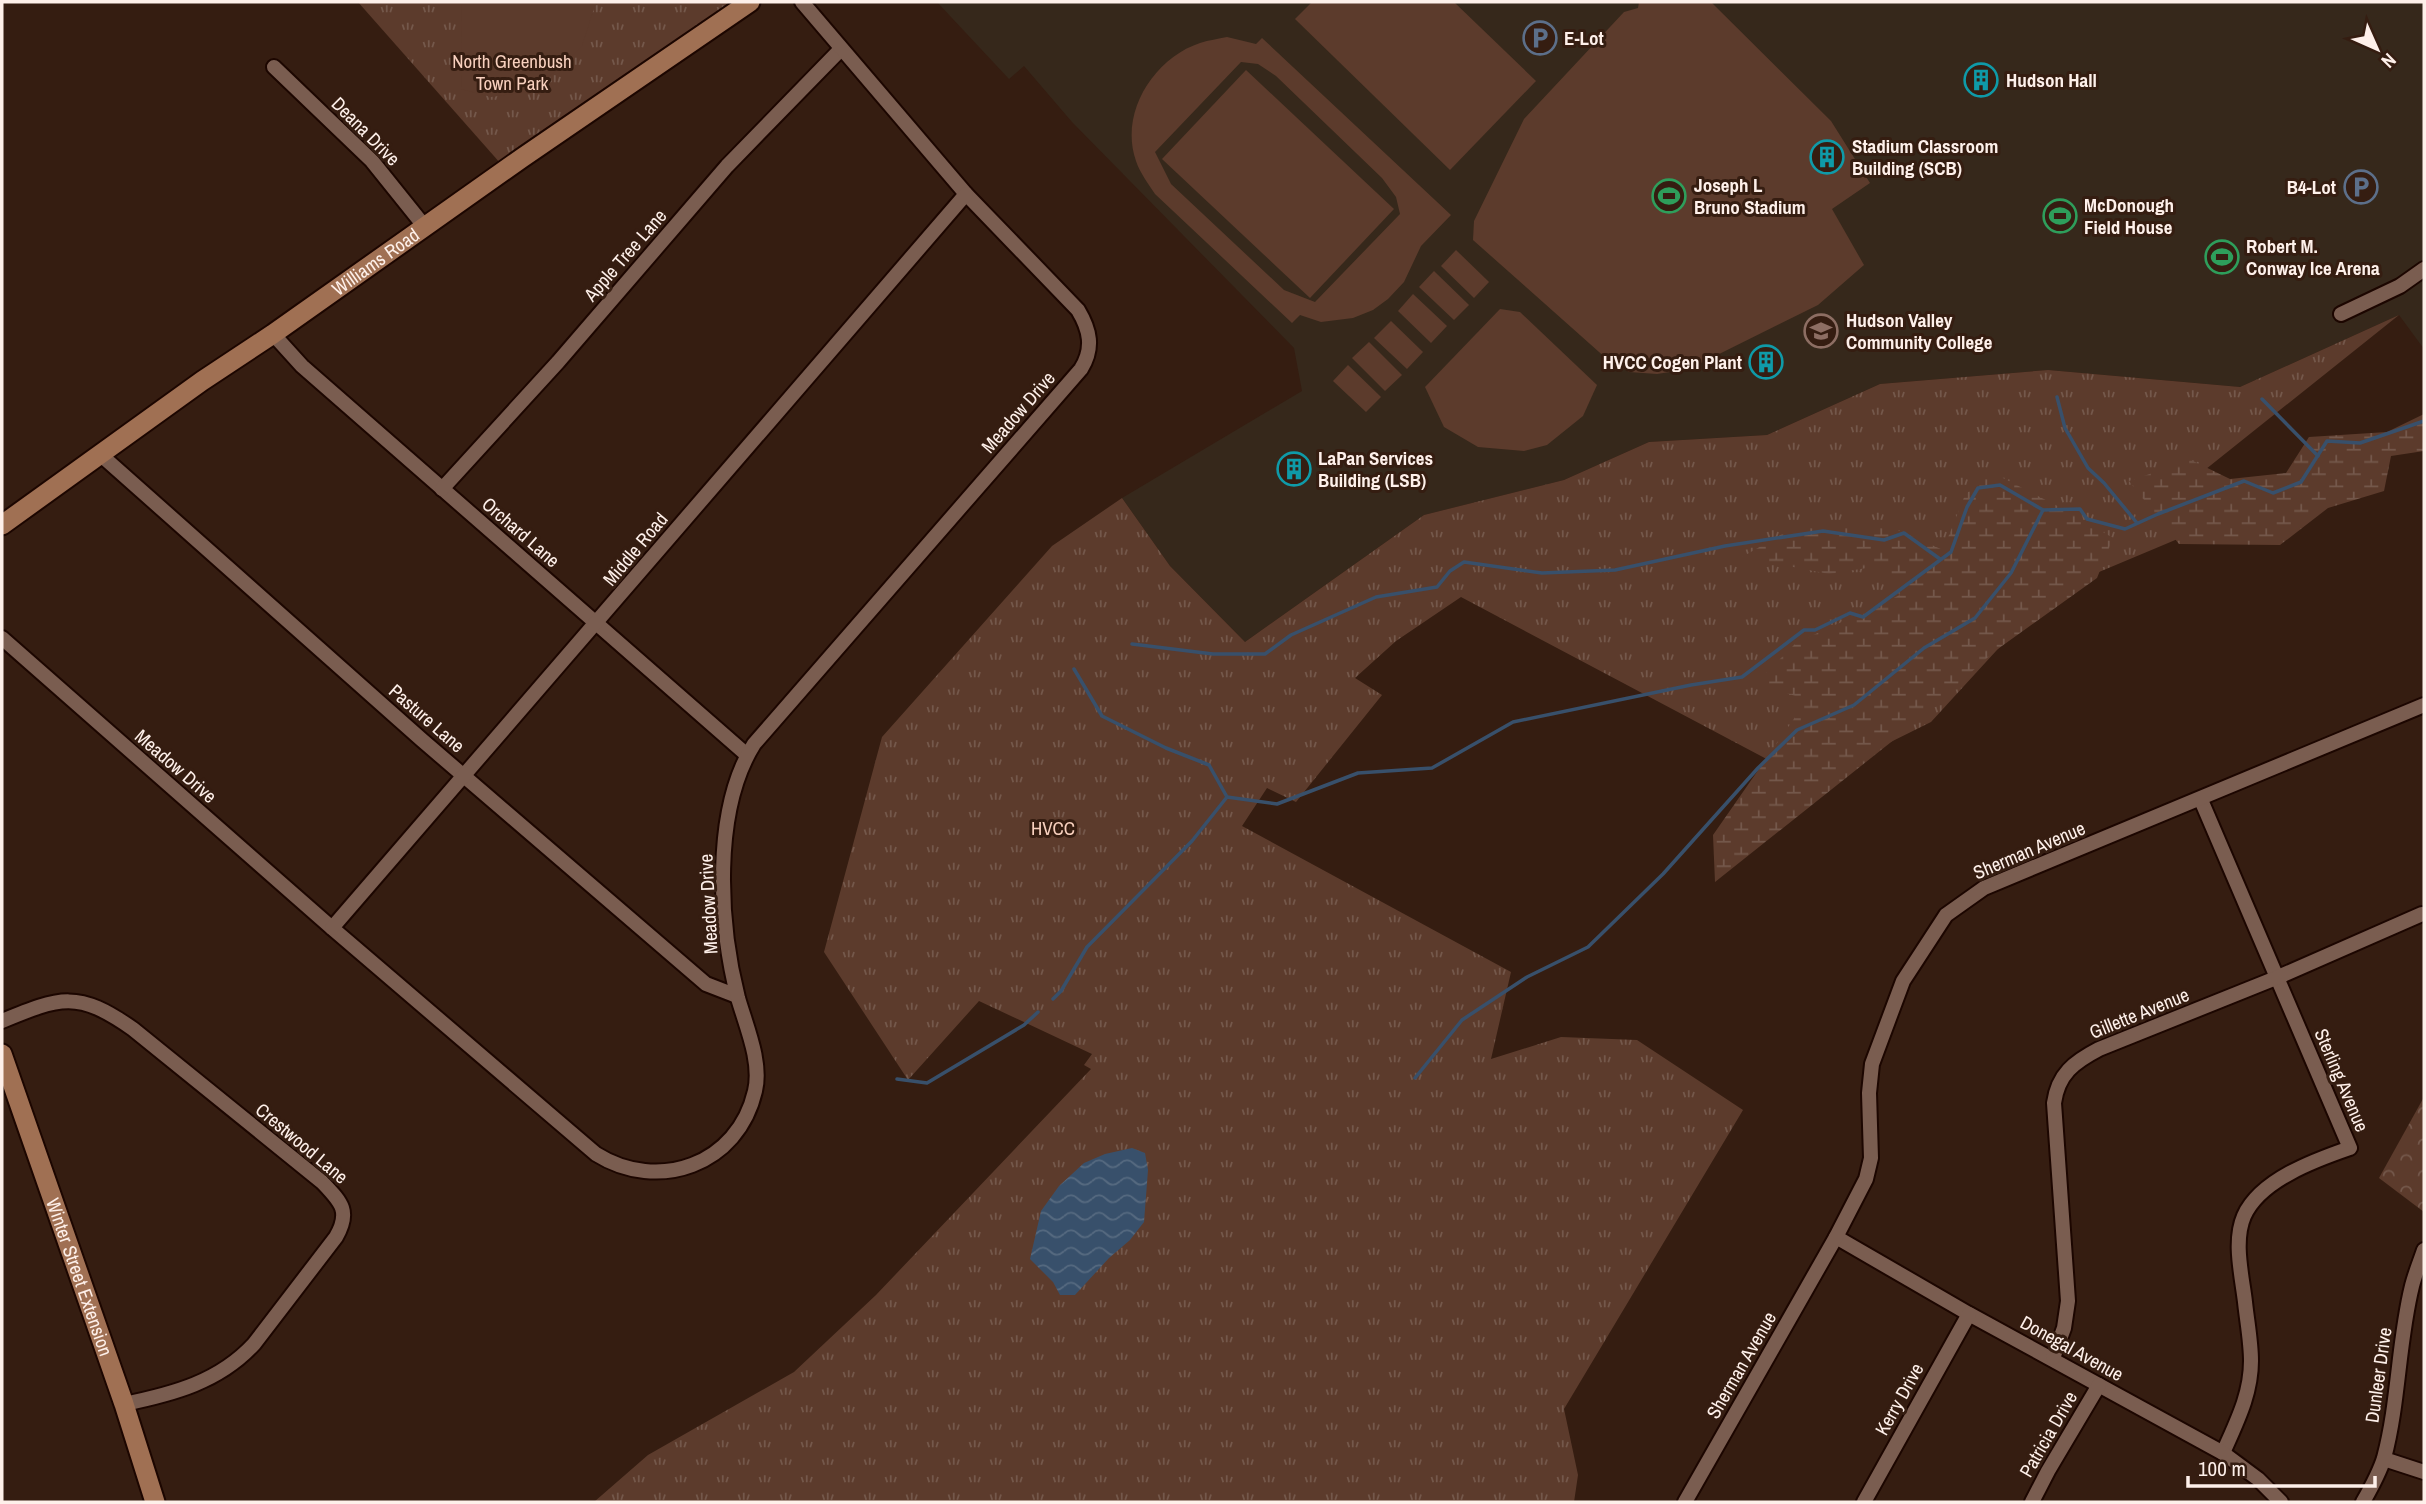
<svg xmlns="http://www.w3.org/2000/svg" width="2426" height="1504" font-family="'Archivo Narrow',sans-serif">
	<defs>
		<pattern id="grass-tufts" width="24" height="20" patternUnits="userSpaceOnUse" patternTransform="scale(1.75)"><rect width="24" height="20" fill="#5c3b2c"/><path d="M3 7l-1-3M5 7V3M7 7l1-3M15 17l-1-3M17 17v-4M19 17l1-3" fill="none" stroke="#74584b"/></pattern>
		<pattern id="forest-crowns" width="20" height="18" patternUnits="userSpaceOnUse" patternTransform="scale(1.75)"><rect width="20" height="18" fill="#5c3b2c"/><path d="M2 6a3 3 0 1 1 6 0M12 15a3 3 0 1 1 6 0" fill="none" stroke="#74584b"/></pattern>
		<pattern id="wetland-marsh" width="20" height="14" patternUnits="userSpaceOnUse" patternTransform="scale(1.75)"><rect width="20" height="14" fill="#5c3b2c"/><path d="M1 5h8M5 5V1M11 12h8M15 12V8" fill="none" stroke="#74584b"/></pattern>
		<pattern id="water-waves" width="16" height="10" patternUnits="userSpaceOnUse" patternTransform="scale(1.75)"><rect width="16" height="10" fill="#38506b"/><path d="M0 5q4-4 8 0t8 0" fill="none" stroke="#566a80"/></pattern>
	</defs>
	<rect width="100%" height="100%" fill="#351d11"/>
	<polygon fill="#36281b" points="937,2 2424,2 2424,349 2399,315 2240,387 2048,370 1880,384 1767,435 1649,442 1564,480 1424,515 1245,642 1170,566 1122,498 1302,391 1294,348 1072,122 1024,66 1009,79"/>
	<g fill="url(#grass-tufts)">
		<polygon points="358,2 732,2 501,164"/>
		<polygon points="2399,315 2166,501 2180,538 2049,593 1931,722 1810,782 1461,597 1396,641 1355,678 1382,695 1296,802 1267,788 1242,826 1511,972 1491,1059 1561,1037 1637,1040 1743,1110 1564,1409 1578,1475 1574,1502 594,1502 648,1455 794,1372 876,1295 1091,1069 1084,1065 1092,1054 979,1001 908,1080 824,952 882,737 1052,546 1122,498 1170,566 1245,642 1424,515 1564,480 1649,442 1767,435 1880,384 2048,370 2240,387"/>
	</g>
	<polygon fill="url(#forest-crowns)" points="2424,1097 2424,1212 2379,1178"/>
	<g fill="url(#wetland-marsh)">
		<polygon points="2424,414 2424,451 2391,456 2384,491 2328,508 2280,545 2179,544 2129,481 2191,460 2230,479 2286,473 2309,437 2387,432"/>
		<polygon points="1983,478 2003,478 2073,514 2113,538 2097,578 1995,651 1905,731 1715,882 1713,835 1807,700 1756,683 1796,643 1900,595 1873,567 1829,574 1742,557 1796,526 1891,527 1943,550 1965,495"/>
	</g>
	<g fill="#5c3b2c" fill-rule="evenodd">
		<polygon points="462,2 596,2 582,46 560,68 527,92 491,97 461,89"/>
		<polygon points="1312,2 1454,2 1536,81 1450,170 1295,19"/>
		<polygon points="1639,2 1711,2 1831,121 1870,183 1832,209 1864,265 1818,305 1689,369 1657,374 1629,372 1608,360 1473,240 1474,221 1524,119 1624,12 1638,8"/>
		<path d="M1227,37L1256,44L1262,38L1451,215L1421,246L1404,282L1388,299L1373,310L1353,318L1321,322L1300,315L1292,323L1155,194C1148,183 1140,173 1136,161C1119,113 1154,58 1200,43C1209,40 1218,39 1227,37ZM1241,62L1258,64L1276,76L1382,178L1396,197L1400,214L1315,302L1284,290L1171,184L1155,152Z"/>
		<polygon points="1246,70 1394,209 1310,298 1162,159"/>
		<polygon points="1456,250 1489,282 1474,298 1441,266"/>
		<polygon points="1434,271 1469,305 1454,320 1419,287"/>
		<polygon points="1413,294 1447,326 1431,343 1398,311"/>
		<polygon points="1500,309 1520,312 1597,385 1583,416 1547,445 1524,451 1478,447 1444,427 1425,387"/>
		<polygon points="1391,321 1423,352 1407,369 1374,338"/>
		<polygon points="1369,342 1402,375 1385,391 1352,358"/>
		<polygon points="1348,365 1381,397 1366,412 1333,381"/>
	</g>
	<polygon fill="url(#water-waves)" points="1132,1148 1145,1153 1148,1170 1144,1222 1130,1240 1109,1258 1075,1295 1060,1295 1053,1282 1030,1259 1041,1211 1059,1186 1084,1163 1105,1154"/>
	<g fill="none" stroke-linecap="round" stroke-linejoin="round">
		<g stroke="#38506b" stroke-width="3.5">
			<polyline points="2057,397 2065,428 2088,468 2104,483 2137,523"/>
			<polyline points="2262,399 2318,456"/>
			<polyline points="1132,644 1213,654 1265,654 1291,635 1376,597 1437,587 1450,571 1464,562 1542,573 1615,570 1725,546 1823,531 1884,540 1904,533 1940,559"/>
			<polyline points="1074,669 1102,716 1166,748 1209,765 1227,797"/>
			<polyline points="1053,999 1061,991 1087,947 1192,841 1227,797 1277,804 1358,773 1432,768 1513,722 1691,685 1742,677 1804,630 1815,630 1850,613 1863,617 1951,552 1967,507 1978,488 2000,485 2043,510 2080,509 2087,519 2125,529 2158,514 2244,481 2273,493 2301,482 2327,441 2360,443 2424,421"/>
			<polyline points="1415,1078 1462,1020 1527,977 1588,947 1663,874 1758,768 1797,730 1854,705 1924,648 1975,618 2011,573 2043,510"/>
			<polyline points="897,1079 927,1083 1024,1025 1038,1012"/>
		</g>
		<defs>
			<g id="street">
				<polyline points="274,67 372,161 425,227"/>
				<polyline points="2341,314 2400,286 2424,269"/>
				<polyline points="273,334 302,366 747,755"/>
				<polyline points="101,455 422,740 706,984 737,996"/>
				<polyline points="442,489 558,362 727,166 841,49"/>
				<path d="M2,638L332,928L596,1154C658,1193 738,1165 755,1091C762,1062 746,1026 738,998C719,924 712,811 754,744L1081,369C1094,348 1090,330 1078,310L966,194L802,2"/>
				<path d="M2201,800L2350,1148C2315,1160 2260,1180 2244,1216C2233,1241 2242,1276 2245,1302C2247,1321 2251,1342 2251,1361C2251,1395 2236,1423 2223,1453"/>
				<polyline points="332,928 966,194"/>
				<path d="M2,1021C60,997 78,990 133,1029L322,1182C341,1202 351,1211 336,1237L254,1344C219,1382 173,1394 124,1404"/>
				<polyline points="1836,1237 1969,1314 2223,1453 2258,1479 2281,1502"/>
				<path d="M2053,1358L2064,1328L2068,1301L2054,1103C2058,1074 2074,1062 2099,1049L2276,978L2422,914"/>
				<polyline points="2384,1459 2424,1472"/>
				<polyline points="1685,1502 1836,1237 1866,1179 1871,1158 1869,1093 1872,1064 1903,981 1946,915 1984,888 2424,705"/>
				<polyline points="1864,1502 1969,1314"/>
				<polyline points="2032,1502 2048,1471 2099,1385"/>
				<path d="M2363,1502C2371,1488 2379,1474 2384,1458C2399,1402 2398,1342 2412,1286C2415,1274 2420,1262 2424,1250"/>
			</g>
			<g id="secondary">
				<path id="s1" d="M2,525L202,381L273,334L522,158L750,2"/>
				<path id="s2" d="M2,1054L124,1404L155,1502"/>
			</g>
		</defs>
		<use href="#street" stroke="#1c0600" stroke-width="18"/>
		<use href="#secondary" stroke="#1c0600" stroke-width="23"/>
		<use href="#street" stroke="#7a5d50" stroke-width="14"/>
		<use href="#secondary" stroke="#a07053" stroke-width="19"/>
	</g>
	<defs>
		<symbol id="parking-ring" viewBox="-11 -11 22 22"><circle r="9.5" fill="#351d11" stroke="#5c6f8a" stroke-width="1.5"/><path d="M-3.5-5.5H1a3.5 3.5 0 0 1 0 7H-1V5.5H-3.5ZM-1-3.4V-.6H.8a1.4 1.4 0 0 0 0-2.8Z" fill="#5c6f8a"/></symbol>
		<symbol id="building-ring" viewBox="-11 -11 22 22"><circle r="9.5" fill="#351d11" stroke="#0f9aa8" stroke-width="1.5"/><path d="M-4-6H4V6H1V3H-1V6H-4ZM-2.5-4.3h1.7v1.8h-1.7ZM.8-4.3h1.7v1.8H.8ZM-2.5-1h1.7V.8h-1.7ZM.8-1h1.7V.8H.8Z" fill="#0f9aa8"/></symbol>
		<symbol id="stadium-ring" viewBox="-11 -11 22 22"><circle r="9.5" fill="#351d11" stroke="#2e9e5b" stroke-width="1.5"/><path d="M0-5a6.5 5 0 1 0 0 10a6.5 5 0 1 0 0-10ZM-3.5-1.8h7v3.6h-7Z" fill="#2e9e5b"/></symbol>
		<symbol id="university-ring" viewBox="-11 -11 22 22"><circle r="9.5" fill="#351d11" stroke="#8d6e63" stroke-width="1.5"/><path d="M0-5L7-2L0 1L-7-2ZM-4 1L0 2.5L4 1V4Q0 6-4 4Z" fill="#8d6e63"/></symbol>
	</defs>
	<g fill-rule="evenodd">
		<use href="#parking-ring" x="1521" y="19" width="38" height="38"/>
		<use href="#building-ring" x="1962" y="61" width="38" height="38"/>
		<use href="#building-ring" x="1808" y="138" width="38" height="38"/>
		<use href="#parking-ring" x="2342" y="168" width="38" height="38"/>
		<use href="#stadium-ring" x="1650" y="177" width="38" height="38"/>
		<use href="#stadium-ring" x="2041" y="197" width="38" height="38"/>
		<use href="#stadium-ring" x="2203" y="238" width="38" height="38"/>
		<use href="#university-ring" x="1802" y="312" width="38" height="38"/>
		<use href="#building-ring" x="1747" y="343" width="38" height="38"/>
		<use href="#building-ring" x="1275" y="450" width="38" height="38"/>
	</g>
	<g text-anchor="middle" stroke-width="6" stroke-linejoin="round" paint-order="stroke">
		<g font-size="19" font-weight="bold" fill="#fef0ea" stroke="#351d11" text-anchor="start">
			<text x="1564" y="45">E-Lot</text>
			<text x="2006" y="87">Hudson Hall</text>
			<text x="1852" y="153">Stadium Classroom<tspan x="1852" dy="22">Building (SCB)</tspan></text>
			<text x="1694" y="192">Joseph L<tspan x="1694" dy="22">Bruno Stadium</tspan></text>
			<text x="2336" y="194" text-anchor="end">B4-Lot</text>
			<text x="2084" y="212">McDonough<tspan x="2084" dy="22">Field House</tspan></text>
			<text x="2246" y="253">Robert M.<tspan x="2246" dy="22">Conway Ice Arena</tspan></text>
			<text x="1846" y="327">Hudson Valley<tspan x="1846" dy="22">Community College</tspan></text>
			<text x="1742" y="369" text-anchor="end">HVCC Cogen Plant</text>
			<text x="1318" y="465">LaPan Services<tspan x="1318" dy="22">Building (LSB)</tspan></text>
		</g>
		<g font-size="19" fill="#f8d0be" stroke="#351d11">
			<text x="512" y="68">North Greenbush<tspan x="512" dy="22">Town Park</tspan></text>
			<text x="1053" y="835">HVCC</text>
		</g>
		<g font-size="19" fill="#fef0ea" stroke="#351d11">
			<text transform="translate(366 131) rotate(45)" y="7">Deana Drive</text>
			<text transform="translate(625 255) rotate(-49)" y="7">Apple Tree Lane</text>
			<text dy="7" stroke="none"><textPath href="#s1" startOffset="457">Williams Road</textPath></text>
			<text transform="translate(1018 412) rotate(-49)" y="7">Meadow Drive</text>
			<text transform="translate(521 532) rotate(41)" y="7">Orchard Lane</text>
			<text transform="translate(635 549) rotate(-50)" y="7">Middle Road</text>
			<text transform="translate(427 718) rotate(41)" y="7">Pasture Lane</text>
			<text transform="translate(176 766) rotate(41)" y="7">Meadow Drive</text>
			<text transform="translate(2029 850) rotate(-23)" y="7">Sherman Avenue</text>
			<text transform="translate(708 904) rotate(-93)" y="7">Meadow Drive</text>
			<text transform="translate(2139 1013) rotate(-22)" y="7">Gillette Avenue</text>
			<text transform="translate(2342 1080) rotate(67)" y="7">Sterling Avenue</text>
			<text transform="translate(302 1143) rotate(40)" y="7">Crestwood Lane</text>
			<text dy="7" stroke="none"><textPath href="#s2" startOffset="236">Winter Street Extension</textPath></text>
			<text transform="translate(2072 1348) rotate(29)" y="7">Donegal Avenue</text>
			<text transform="translate(1741 1365) rotate(-60)" y="7">Sherman Avenue</text>
			<text transform="translate(2378 1375) rotate(-82)" y="7">Dunleer Drive</text>
			<text transform="translate(1899 1399) rotate(-61)" y="7">Kerry Drive</text>
			<text transform="translate(2048 1434) rotate(-60)" y="7">Patricia Drive</text>
		</g>
	</g>
	<rect width="2426" height="1504" fill="none" stroke="#fef0ea" stroke-width="7"/>
	<g transform="translate(2377 49) rotate(135)" stroke="#351d11" stroke-width="5" paint-order="stroke">
	<path d="M0-5L12 26L0 18L-12 26Z" fill="#fef0ea"/>
	<text y="-10" font-size="19" font-weight="bold" text-anchor="middle" fill="#fef0ea">N</text>
	</g>
	<path d="M2188 1476v10h187v-10" fill="none" stroke="#fef0ea" stroke-width="3.5"/>
	<text x="2198" y="1476" font-size="21" fill="#fef0ea" stroke="#351d11" stroke-width="5" paint-order="stroke">100 m</text>
</svg>
